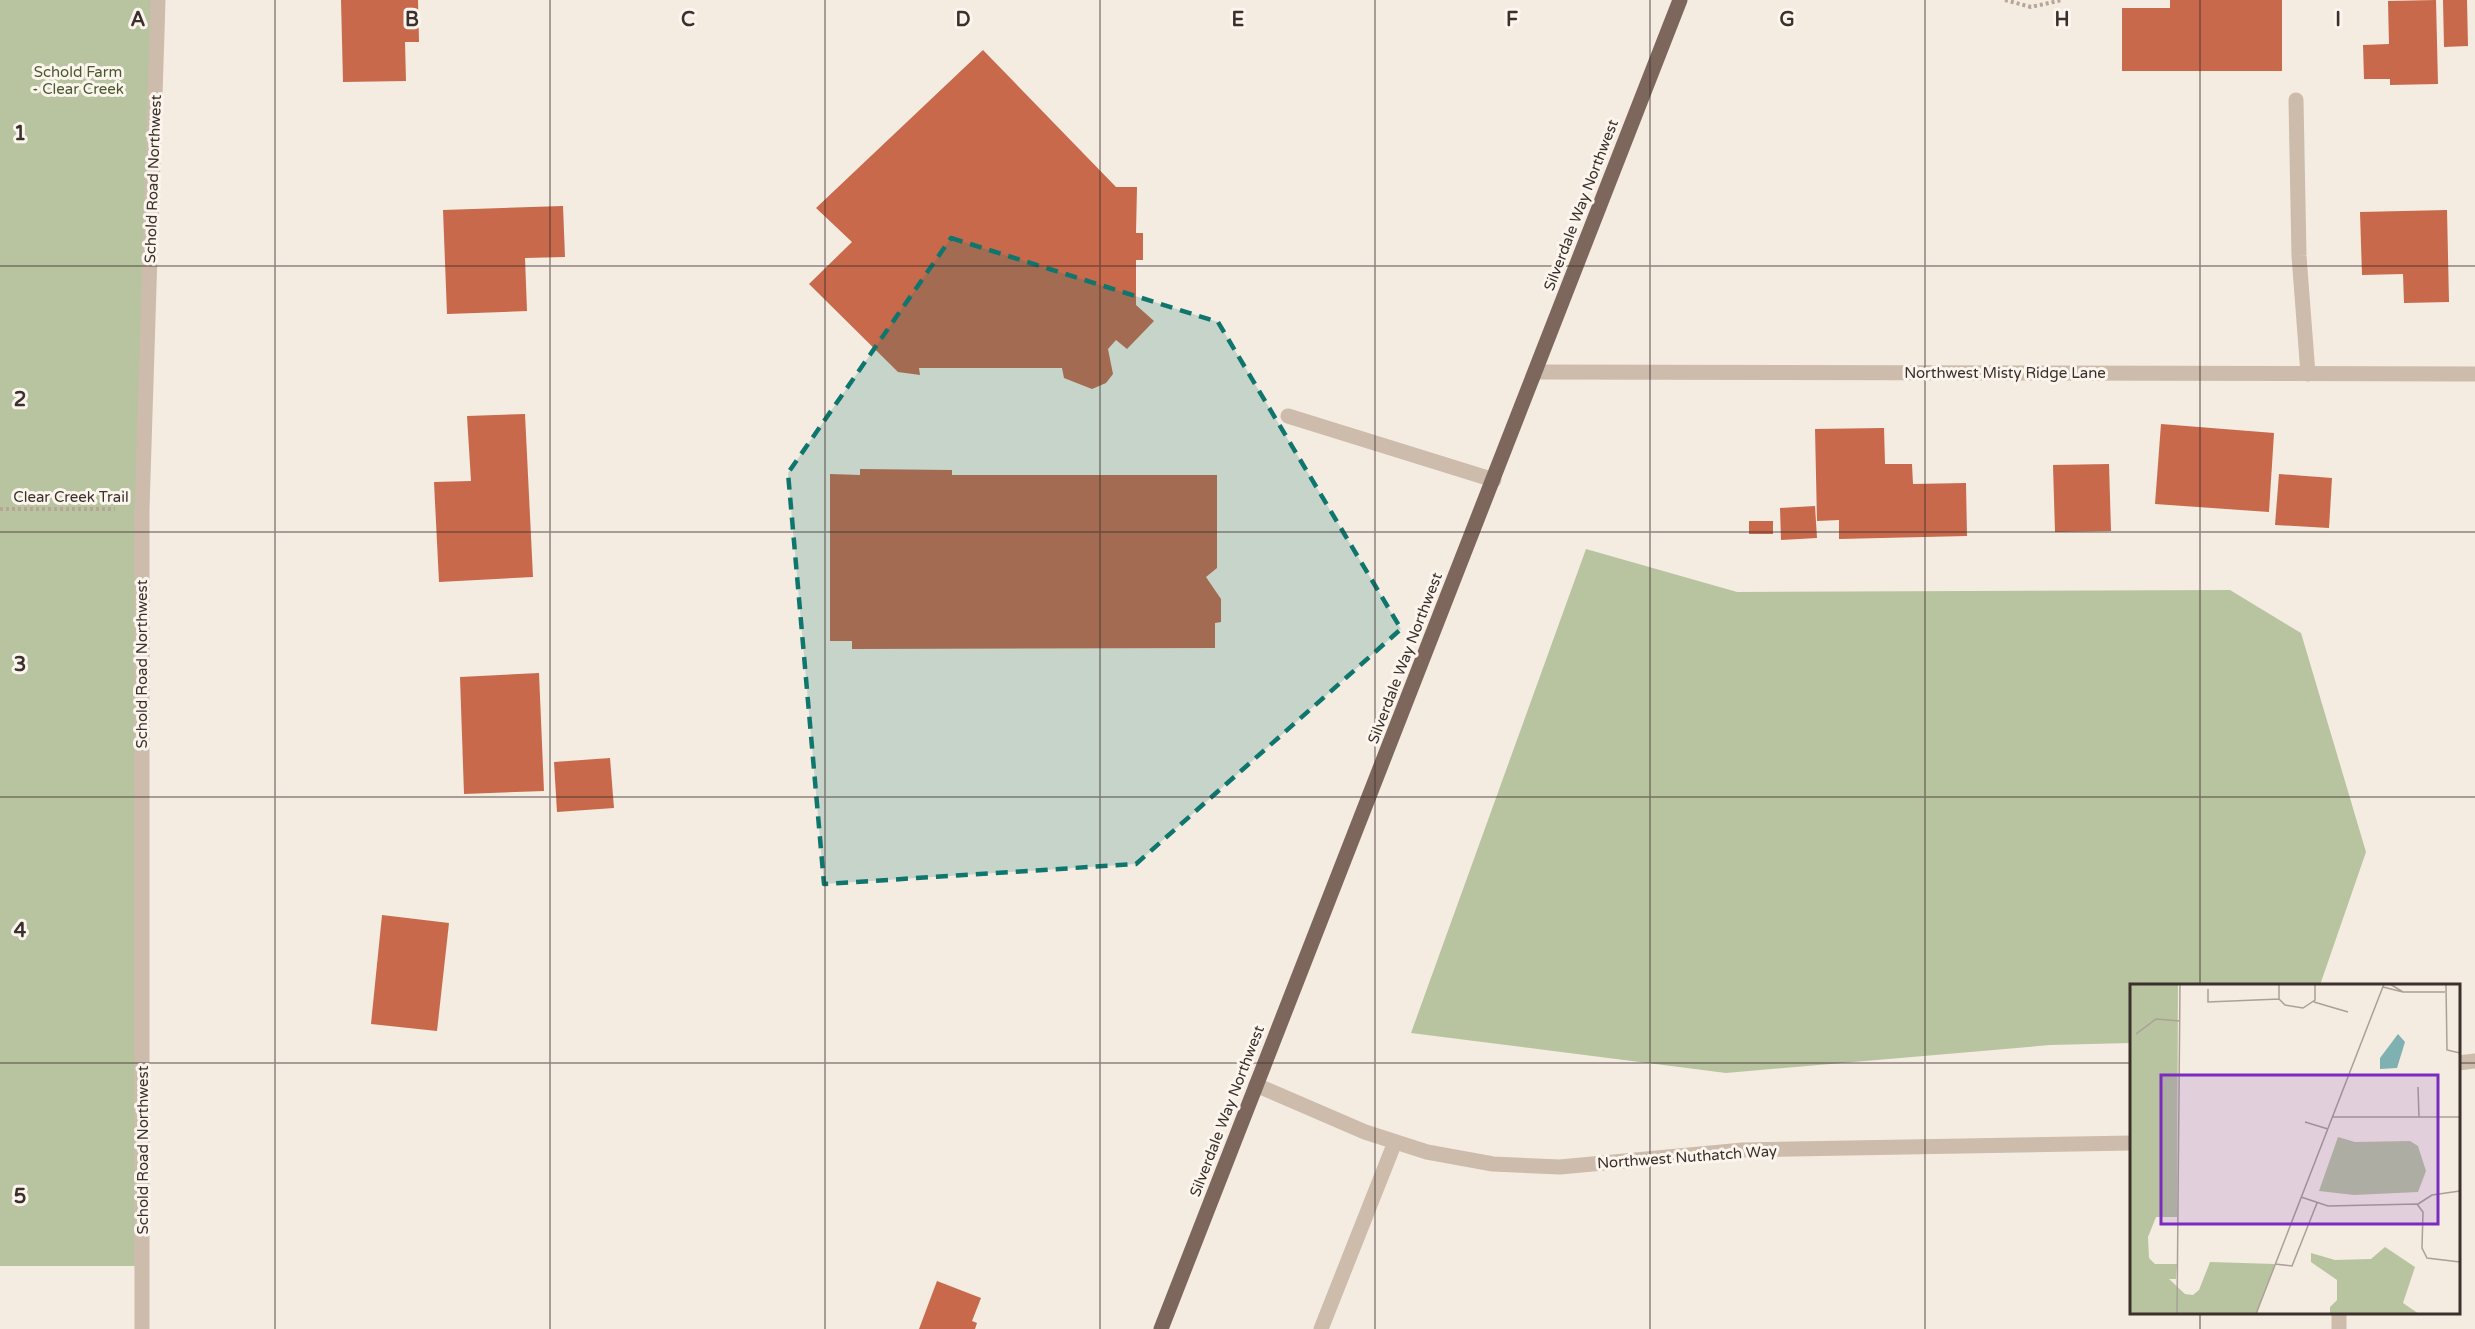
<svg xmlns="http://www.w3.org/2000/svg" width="2475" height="1329" font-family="'Varela Round',sans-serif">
	<rect width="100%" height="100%" fill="#f4ebe1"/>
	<g fill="#b8c4a0">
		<polygon points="0,0 158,0 142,509 143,1266 0,1266"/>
		<polygon points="1586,549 1737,592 2230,590 2301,633 2366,852 2320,985 2132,986 2131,1043 2050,1045 1726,1073 1411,1033"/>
	</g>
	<g fill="#c8694b">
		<polygon points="341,0 418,0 419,42 405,42 406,81 343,82"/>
		<polygon points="2170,0 2282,0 2282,71 2122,71 2122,8 2170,8"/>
		<polygon points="2436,0 2438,84 2390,85 2390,79 2364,79 2363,45 2389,44 2388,1"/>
		<polygon points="2443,0 2467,0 2468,46 2444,47"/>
		<polygon points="983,50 1116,187 1137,187 1136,233 1143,233 1143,260 1136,260 1136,305 1154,321 1127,349 1116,340 1108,349 1113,374 1106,383 1092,389 1064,378 1062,368 919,368 920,375 898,372 809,284 852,242 816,208"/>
		<polygon points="563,206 565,257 525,258 527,311 447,314 443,210"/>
		<polygon points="2447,210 2449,302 2404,303 2403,274 2362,275 2360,212"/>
		<polygon points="525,414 533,577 439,582 434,482 471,481 467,416"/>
		<polygon points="2161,424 2274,433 2269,512 2155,504"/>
		<polygon points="1884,428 1885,464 1912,464 1913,484 1966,483 1967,536 1839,539 1839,520 1817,521 1815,429"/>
		<polygon points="2109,464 2111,531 2055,532 2053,465"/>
		<polygon points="860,469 952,470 952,475 1217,475 1217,568 1206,577 1221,599 1221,622 1215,623 1215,648 852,649 852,641 830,641 830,474 860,475"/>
		<polygon points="2279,474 2332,478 2329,528 2275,525"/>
		<polygon points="1815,506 1817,538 1781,540 1780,508"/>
		<rect x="1749" y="521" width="24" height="13"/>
		<polygon points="539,673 544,791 464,794 460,677"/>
		<polygon points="610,758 614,808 557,812 554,762"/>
		<polygon points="382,915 449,923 437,1031 371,1024"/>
		<polygon points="937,1281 981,1298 972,1321 977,1323 975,1329 919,1329"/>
	</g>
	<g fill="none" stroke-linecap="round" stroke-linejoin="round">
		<g stroke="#b9a596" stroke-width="4" stroke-dasharray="3 3" stroke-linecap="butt">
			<polyline points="2005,0 2031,7 2062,0"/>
			<polyline points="0,509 115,509"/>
		</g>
		<g stroke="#cdbbac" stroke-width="15">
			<polyline points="2296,100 2299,256 2308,374"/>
			<polyline points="1536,372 2475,374"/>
			<polyline points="1288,416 1494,480"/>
			<polyline points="2458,1063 2475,1061"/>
			<polyline points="1256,1085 1365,1132 1427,1152 1493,1164 1560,1167 1743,1150 2132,1143"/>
			<polyline points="142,1329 142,509 158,0"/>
			<polyline points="1321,1329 1395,1142"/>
			<polyline points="2339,1329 2339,1312"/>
		</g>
		<polyline stroke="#7d675c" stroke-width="15" points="1161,1329 1680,0"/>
	</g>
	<path fill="#0f766e" fill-opacity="0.2" stroke="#0f766e" stroke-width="4.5" stroke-dasharray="12 8" stroke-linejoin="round" d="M951,238L1218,322L1401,629L1136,864L824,884L788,473Z"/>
	<path fill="none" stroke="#3b302b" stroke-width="1.5" stroke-opacity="0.55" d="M275,0V1329M550,0V1329M825,0V1329M1100,0V1329M1375,0V1329M1650,0V1329M1925,0V1329M2200,0V986M0,266H2475M0,532H2475M0,797H2475M0,1063H2132M2458,1063H2475M2200,1312V1329"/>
	<g text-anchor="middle" stroke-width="6" stroke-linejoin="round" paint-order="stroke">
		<g font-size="15" fill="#4a5a2e" stroke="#fbf5ee">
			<text x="78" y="77">Schold Farm<tspan x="78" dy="17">- Clear Creek</tspan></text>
		</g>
		<g font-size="15" fill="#3b302b" stroke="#fbf5ee">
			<text transform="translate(153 179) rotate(-88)" y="5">Schold Road Northwest</text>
			<text transform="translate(1581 205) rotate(-69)" y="5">Silverdale Way Northwest</text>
			<text x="2005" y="378">Northwest Misty Ridge Lane</text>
			<text x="71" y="502">Clear Creek Trail</text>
			<text transform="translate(1405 658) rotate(-69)" y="5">Silverdale Way Northwest</text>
			<text transform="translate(142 664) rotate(-90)" y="5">Schold Road Northwest</text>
			<text transform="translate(1227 1111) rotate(-69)" y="5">Silverdale Way Northwest</text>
			<text transform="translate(143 1150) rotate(-90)" y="5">Schold Road Northwest</text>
			<text transform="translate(1687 1157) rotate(-4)" y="5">Northwest Nuthatch Way</text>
		</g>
	</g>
	<g transform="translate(2130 984)">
		<rect width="330" height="330" fill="#f4ebe1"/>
		<path d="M0,0H48L47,233H26L18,253L19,274L25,280H47L46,295H39L55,310L63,311L69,306L80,278L145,280L126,330H0ZM208,153L225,158L280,157L288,162L296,187L288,208L224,211L189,207ZM255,263L285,283L273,319L289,330H200V323L207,316V296L181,278V269L205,276L241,275Z" fill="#b8c4a0"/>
		<path d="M268,50L275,58L267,84L250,85V74Z" fill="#7fb0b2"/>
		<path fill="none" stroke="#aaa098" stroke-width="1.5" d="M316,0L317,66L330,69M253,3L273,8L260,0M78,5V18L149,15V0M273,8H315M149,15L155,21L173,24L185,16V0M184,18L218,28M6,50L26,35L50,37M288,103L289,133M203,133H330M175,138L198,145M171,213L198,222L287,220L293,228L292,264L297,274L330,278M288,220L302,211L330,207M145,280L162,282L187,219M47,330L50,0M126,330L254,0"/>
		<path fill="#7b2cbf" fill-opacity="0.15" stroke="#7b2cbf" stroke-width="3" d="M31,91H308V240H31Z"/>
		<rect width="330" height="330" fill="none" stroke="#3b302b" stroke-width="3"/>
	</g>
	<g font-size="20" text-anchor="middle" font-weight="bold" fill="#3b302b" stroke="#fbf5ee" stroke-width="6" stroke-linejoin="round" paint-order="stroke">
		<text x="138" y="26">A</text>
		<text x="412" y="26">B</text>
		<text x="688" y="26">C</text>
		<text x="963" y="26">D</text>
		<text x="1238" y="26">E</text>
		<text x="1512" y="26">F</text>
		<text x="1787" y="26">G</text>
		<text x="2062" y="26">H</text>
		<text x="2338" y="26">I</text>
		<text x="20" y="140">1</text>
		<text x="20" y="406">2</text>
		<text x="20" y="671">3</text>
		<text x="20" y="937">4</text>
		<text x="20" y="1203">5</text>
	</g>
</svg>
